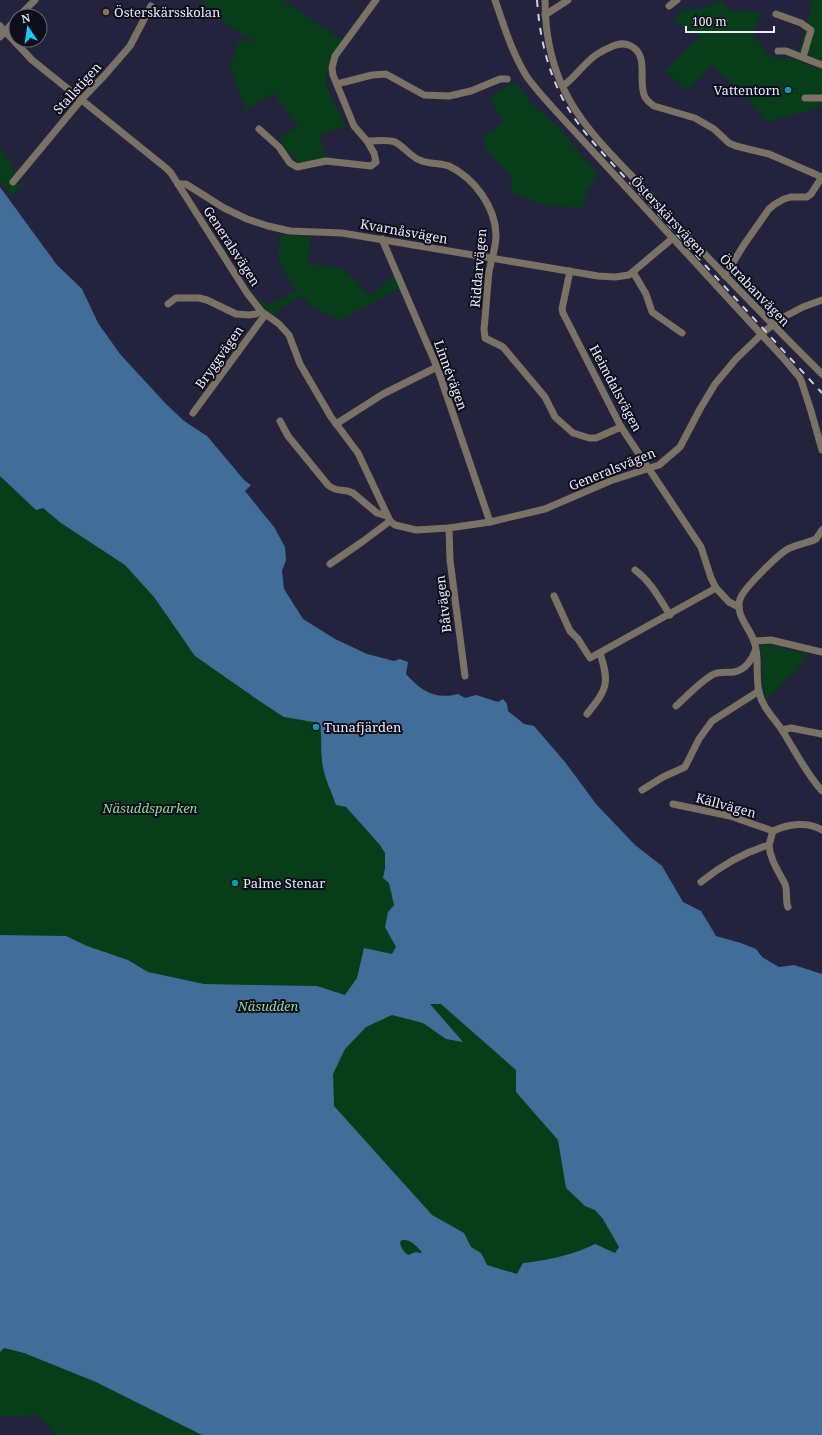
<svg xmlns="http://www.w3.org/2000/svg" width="822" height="1435" font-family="'Noto Serif',serif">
	<rect width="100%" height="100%" fill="#24233d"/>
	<g fill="#083d19">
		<path d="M201,0H283L342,40C334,51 323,73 327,86C330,97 341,115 346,126L319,135L326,158L310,162H296L293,153L285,151L280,137L298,126L273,93L246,110L230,67L240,39L250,43L253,40C231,29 217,18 201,0Z"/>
		<polygon points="812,0 822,0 822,61 798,52 810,12"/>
		<polygon points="720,1 734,13 747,10 761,13 753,36 769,56 795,59 822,70 822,105 807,111 767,122 750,100 712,65 687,91 665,71 700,37 673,20 683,9 700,10"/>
		<polygon points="512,83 519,86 532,104 559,127 597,174 592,185 586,190 585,201 582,207 566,207 542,204 513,193 510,176 486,149 484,136 503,123 490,98"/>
		<polygon points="0,147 14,168 13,178 14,185 26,184 11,195 0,181"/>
		<path d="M281,234L311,237L308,264L340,268C352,274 360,286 369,297L394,276L400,288L341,320L315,309L301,296L275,312L276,316C267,313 264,307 259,299L261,298L268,306L296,291L279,261L278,255Z"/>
		<polygon points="0,476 31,505 201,539 822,1353 0,1194"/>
		<path d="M764,644L808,654L793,674L766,699C760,683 764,665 761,648Z"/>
		<path d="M4,1348C74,1366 138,1403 202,1435H56L37,1415L0,1417V1352Z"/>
	</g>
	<path fill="#416e98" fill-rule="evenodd" d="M0,187L57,265L82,289L98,323L120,354L165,403L184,421L207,436L245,481L251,485L245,491L274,527L285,547L286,560L282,571L284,589L303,619L335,639L367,654L394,661L400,659L408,662L406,674C421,691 435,700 458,694L465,698L476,695L498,702L503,699L507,704L508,711L524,724L534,726L565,762L596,804L635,845L662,866L683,902L701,911L716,936L741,943L756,949L762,957L779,967L794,965L822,974V1435H202L96,1382L24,1353L4,1348L0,1352V935L66,936L87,946L128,960L148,972L204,984L317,986L345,995L357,978L364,948L392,954L396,947L385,927L388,912L394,905L389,883L383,878L385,868V853L380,845L346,807L336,805C331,790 323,776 322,760C320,748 323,735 319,723L284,717L261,702L195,656L154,597L125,565L61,523L43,508L36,510L0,476ZM430,1004H441L516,1070V1092L558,1140L566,1188L585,1206L595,1210L603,1219L619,1247L615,1253L595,1244C576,1254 545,1261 523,1263L517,1274L487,1265L481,1253L471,1247L464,1233L432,1215L334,1106L333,1074L345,1049L366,1027L392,1015L423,1023L446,1039L463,1042ZM402,1240C411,1239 416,1246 422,1252L420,1253L416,1252L408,1255C403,1251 401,1248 400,1242Z"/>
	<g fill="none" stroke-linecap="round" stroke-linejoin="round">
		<g stroke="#797265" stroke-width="7">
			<path d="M376,0L335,56L332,68L333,75L354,126L367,141C376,141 387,139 395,142C405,147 411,158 422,161C430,164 441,163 449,166C474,178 496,207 496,236C496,248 491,260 489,272C487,291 486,310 484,329L485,338L503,347L545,397L555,417L573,433L589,438H596L621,427"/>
			<path d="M495,0C504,26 512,53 527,77C535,88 544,98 553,108L784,359L800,378L802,383L811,411L822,450"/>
			<path d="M545,0C545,36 552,70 570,101C590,136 621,164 648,193C704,255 763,315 822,374"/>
			<polyline points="669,6 677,0"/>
			<polyline points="776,14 801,23 811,30 803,57"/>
			<polyline points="545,15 568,0"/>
			<polyline points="19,16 35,0"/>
			<polyline points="0,26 32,60 166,168 171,173 247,293 261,311 279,324 289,335 300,364 331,417 358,453 390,521 395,525 416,530 449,528 490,522 545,509 610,481 659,465 680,447 700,409 715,384 736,359 765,331 780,319 803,307 822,300"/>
			<polyline points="0,37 16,19"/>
			<polyline points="778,51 786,51 822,65"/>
			<polyline points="337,84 372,75 386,74 424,95 449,96 471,91 500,79 507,79"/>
			<path d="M563,86C576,77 585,61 599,53C608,48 621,40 631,46C650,56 637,82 645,97C647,101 650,103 654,106L695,118L714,129L729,143L736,146L769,154L822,177"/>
			<polyline points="805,98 822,98"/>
			<polyline points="259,129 279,147 290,163 297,167 326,161 371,166 376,162 374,153 367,141"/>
			<polyline points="13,182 81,100 104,76 130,46 151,6"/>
			<polyline points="178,184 186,184 224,208 247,219 268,226 290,231 342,233 598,276 615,277 629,275 673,238"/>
			<polyline points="382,239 437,367 490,522"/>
			<polyline points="570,271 562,309 563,313 621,427 701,547 711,578 716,588 729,602 739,607"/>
			<polyline points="633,272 646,294 652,312 682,333"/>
			<polyline points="725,276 743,246 769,209 775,204 784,199 791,197 807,197 811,194 822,177"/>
			<polyline points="168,304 176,298 199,298 207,300 236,314 249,315 256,314 261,311"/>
			<polyline points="193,413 265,315"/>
			<path d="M280,421L288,436L328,485C337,493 343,488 353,493L377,513L387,516"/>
			<polyline points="336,424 383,394 437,367"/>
			<polyline points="449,528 450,560 465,676"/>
			<path d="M822,530L816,539C808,543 799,544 790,548C780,552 744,588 740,599C735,615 749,627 754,641C760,657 755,676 759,692C762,707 774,718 782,730C795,751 806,773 822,791"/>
			<polyline points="330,564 362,542 390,521"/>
			<path d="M635,570C651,582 659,598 670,615"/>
			<polyline points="554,596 570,631 578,639 590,658 716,588"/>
			<polyline points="754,641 771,640 822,652"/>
			<path d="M676,706C687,696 700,682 712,675C719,671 726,673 734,672C745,670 752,660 755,651"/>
			<path d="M587,714C607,689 610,684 600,653"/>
			<polyline points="782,730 791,728 822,734"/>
			<polyline points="642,790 663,777 685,767 699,739 712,721 759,691"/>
			<polyline points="673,804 730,816 773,831"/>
			<path d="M769,845C770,860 779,872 785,884C788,892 785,900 788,907"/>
			<path d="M701,882C721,866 745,852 769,845L773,831C788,824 807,821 822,830"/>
		</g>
		<path stroke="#d1d1e4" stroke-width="2" stroke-dasharray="7 7" stroke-linecap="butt" d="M537,0C540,42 550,83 575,119C585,133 596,146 608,159L822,393"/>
	</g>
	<circle fill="#8d6e63" stroke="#0e0e1a" stroke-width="1.5" cx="106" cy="12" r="4"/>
	<g fill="#0f9aa8" stroke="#0e0e1a" stroke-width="1.5">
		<circle cx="788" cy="90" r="4"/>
		<circle cx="316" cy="727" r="4"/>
		<circle cx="235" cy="883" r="4"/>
	</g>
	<g text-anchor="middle" stroke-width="4" stroke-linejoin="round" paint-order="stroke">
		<g font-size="13" fill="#e8e9fb" stroke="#0e0e1a" text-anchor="start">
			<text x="114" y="17">Österskärsskolan</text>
			<text x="780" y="95" text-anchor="end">Vattentorn</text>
			<text x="324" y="732">Tunafjärden</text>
			<text x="243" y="888">Palme Stenar</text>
		</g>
		<g font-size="13" fill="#e8e9fb" stroke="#0e0e1a">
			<text transform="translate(77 88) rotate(-48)" y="5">Stallstigen</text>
			<text transform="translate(669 216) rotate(47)" y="5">Österskärsvägen</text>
			<text transform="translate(404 231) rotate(10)" y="5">Kvarnåsvägen</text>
			<text transform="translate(232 246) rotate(57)" y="5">Generalsvägen</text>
			<text transform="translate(478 268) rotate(-85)" y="5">Riddarvägen</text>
			<text transform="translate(755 290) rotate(46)" y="5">Östrabanvägen</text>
			<text transform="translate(219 357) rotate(-55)" y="5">Bryggvägen</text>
			<text transform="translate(451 375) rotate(70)" y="5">Linnévägen</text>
			<text transform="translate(616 388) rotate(62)" y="5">Heimdalsvägen</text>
			<text transform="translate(612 469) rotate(-22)" y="5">Generalsvägen</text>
			<text transform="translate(443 604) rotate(-97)" y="5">Båtvägen</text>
			<text transform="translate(726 805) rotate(15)" y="5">Källvägen</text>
		</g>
		<g font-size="13" font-style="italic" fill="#8dd79a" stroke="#0e0e1a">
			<text x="150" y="813">Näsuddsparken</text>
			<text x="268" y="1011">Näsudden</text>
		</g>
	</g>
	<g transform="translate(28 28) rotate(347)"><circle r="19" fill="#0e0e1a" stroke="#656674"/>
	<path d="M0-3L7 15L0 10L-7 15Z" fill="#1bcafc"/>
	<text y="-6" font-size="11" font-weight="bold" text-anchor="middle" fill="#e8e9fb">N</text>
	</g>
	<path d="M686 26v6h88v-6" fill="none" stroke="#e8e9fb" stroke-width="2"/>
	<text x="692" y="26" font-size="12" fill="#e8e9fb" stroke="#0e0e1a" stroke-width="3" paint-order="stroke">100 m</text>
</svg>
